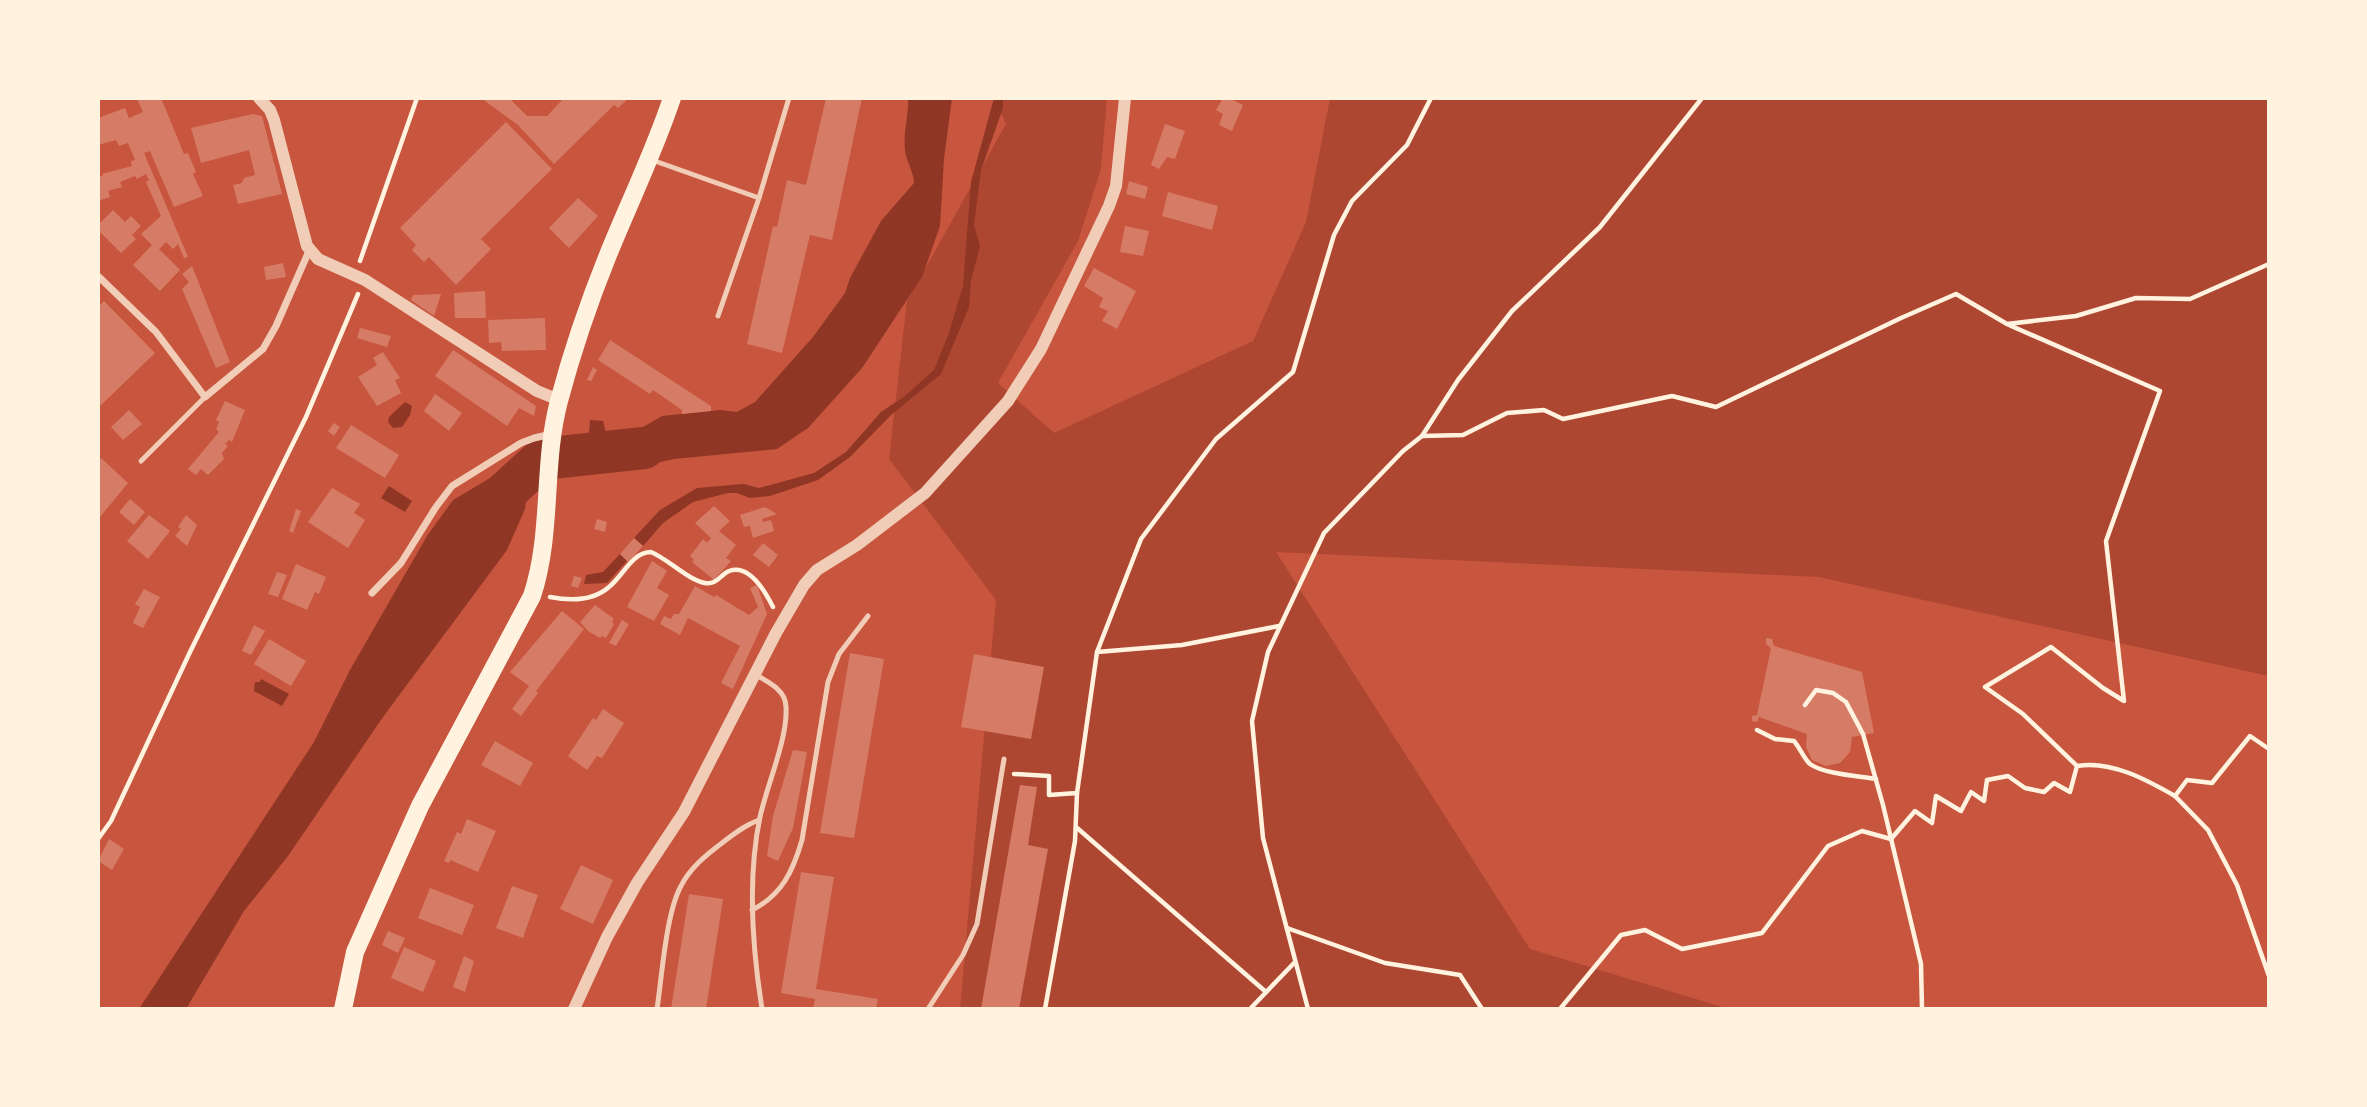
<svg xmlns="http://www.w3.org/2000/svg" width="2367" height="1107" font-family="'Fira Sans',sans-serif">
	<rect width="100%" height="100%" fill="#c8553d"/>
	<polygon fill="#ae4732" points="994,98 1107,98 1101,169 1078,241 998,383 1054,433 1253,341 1306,222 1330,98 2269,98 2269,676 1819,577 1276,552 1530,949 1729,1009 960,1009 996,600 889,459 907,301 1006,124"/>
	<g fill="#8f3625">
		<path d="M908,98H952L944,159L940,226L922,277L862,368L808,428L777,449L674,459L628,469L586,473L590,420L603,421L606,433L643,427L662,416L720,410L737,412L755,402L813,337L845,293L850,278L881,221L914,183C914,172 906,161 905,150C903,132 909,115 908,98Z"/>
		<polygon points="994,98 1003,98 1003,108 981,170 974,225 980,246 971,281 969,307 941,374 891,415 850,457 818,480 770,496 750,498 737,493 728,493 693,502 663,523 643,546 634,538 660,510 697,488 744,484 759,488 814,473 846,452 881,412 905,396 934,370 949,333 963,286 971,182"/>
		<polygon points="405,402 412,406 410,415 402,427 393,428 388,422 389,417"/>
		<polygon points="529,455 525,509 507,550 383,717 288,856 244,911 186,1009 139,1009 314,742 350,670 427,536 453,500"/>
		<polygon points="389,486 412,501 405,512 381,498"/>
		<polygon points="620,554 627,561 607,583 584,584 586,575 603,572"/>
		<polygon points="261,679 289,694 282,706 254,691 255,682 260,682"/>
	</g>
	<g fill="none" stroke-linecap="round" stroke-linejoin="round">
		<polyline stroke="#8f3625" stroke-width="42" points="484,512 542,459 644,448"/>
	</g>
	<g fill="#d67c66">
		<polygon points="161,98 184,154 188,153 196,172 193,174 203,196 174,207 150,151 144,153 188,257 184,258 178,244 173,249 166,242 159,249 180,270 160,291 133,265 152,245 141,234 161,216 146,182 149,180 146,174 137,179 135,176 120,182 122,187 108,191 110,197 98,201 98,177 103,176 102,174 132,166 131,161 135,160 128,143 119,146 116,140 98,145 98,118 125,108 129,118 143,112 137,99"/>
		<polygon points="481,98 509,98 527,116 547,116 564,98 629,98 618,108 614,105 554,164 518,125"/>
		<polygon points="826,98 862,98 832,240 810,235 782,353 747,344 773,226 777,227 787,180 806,185"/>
		<polygon points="1223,98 1228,98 1243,105 1232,131 1219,125 1223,114 1216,110"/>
		<polygon points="253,114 262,116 282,194 238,204 233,185 242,183 244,178 255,175 249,150 201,163 191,128"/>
		<polygon points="506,122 552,169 481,239 491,249 456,285 429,257 424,262 412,250 416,245 400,228"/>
		<polygon points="1165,124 1185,131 1175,159 1167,157 1159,169 1151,165"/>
		<polygon points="1129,181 1148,187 1145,199 1126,194"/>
		<polygon points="1168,192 1218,206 1212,230 1162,216"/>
		<polygon points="578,198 598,216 569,248 549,228"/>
		<polygon points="113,210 125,222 131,216 141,226 132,235 136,239 121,253 98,230 98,225"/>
		<polygon points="1125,226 1149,231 1143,256 1120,252"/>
		<polygon points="283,263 286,277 266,280 264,267"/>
		<polygon points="192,266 230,362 216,368 182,289 189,282 182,274"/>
		<polygon points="1094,268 1136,291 1117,329 1102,321 1108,311 1099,307 1103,298 1084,286"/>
		<polygon points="485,291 486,318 455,318 454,293"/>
		<polygon points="441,294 434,316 411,300 413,295"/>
		<polygon points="104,301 155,353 98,408 98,307"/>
		<polygon points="545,318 546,350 502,351 501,342 489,343 488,320"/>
		<polygon points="360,328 391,336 387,347 357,338"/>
		<polygon points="610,340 711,406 711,411 682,414 682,410 653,390 650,394 598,360"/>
		<polygon points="453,350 536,406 534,416 519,408 507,426 435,376"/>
		<polygon points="383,352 400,378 395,380 401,393 377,406 358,377 377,365 373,358"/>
		<polygon points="593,367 597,370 591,381 587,380"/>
		<polygon points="435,394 462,413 449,431 424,411"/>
		<polygon points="225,401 245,410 232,442 229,440 225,444 228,446 222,453 224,459 208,475 201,469 196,475 188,469 219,432 216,429 219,422 216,420"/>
		<polygon points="129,410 142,424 123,440 111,427"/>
		<polygon points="334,423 340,427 334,436 328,431"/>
		<polygon points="351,425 399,455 385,478 336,448"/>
		<polygon points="101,458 128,483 100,517 98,515 98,461"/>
		<polygon points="332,488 360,504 354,513 365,520 348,548 308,522"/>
		<polygon points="130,499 145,512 134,525 119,512"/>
		<polygon points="714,506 730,521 719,531 736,545 726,558 731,561 714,580 692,562 694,560 690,556 703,539 707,543 711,538 695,523"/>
		<polygon points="765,507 777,514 762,519 763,522 771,520 774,531 753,538 750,526 744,527 740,515"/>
		<polygon points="296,509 301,511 293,533 289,531"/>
		<polygon points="149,515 170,531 148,559 127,541"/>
		<polygon points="186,515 197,525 187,546 175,536 181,529 178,527"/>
		<polygon points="597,519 607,522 605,532 594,529"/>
		<polygon points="634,538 643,546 628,562 620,554"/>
		<polygon points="763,543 778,555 769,567 753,555"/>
		<polygon points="652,561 667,571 657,588 669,595 654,621 627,607"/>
		<polygon points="296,564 326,577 319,594 315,592 307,610 282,599"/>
		<polygon points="277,572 287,575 278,597 268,594"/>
		<polygon points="574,576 582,578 578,588 571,586"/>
		<polygon points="757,585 767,614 733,689 721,683 740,646 688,618 680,635 660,624 664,616 671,619 674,614 679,614 695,586 714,597 716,595 749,615 758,607 750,588"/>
		<polygon points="144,589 160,597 143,628 133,623 140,607 135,604"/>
		<polygon points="595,605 614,619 612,622 614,624 606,638 602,636 600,638 588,631 580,622"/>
		<polygon points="562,611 584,629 536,691 538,693 521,716 512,709 529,686 510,672"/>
		<polygon points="622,620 629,624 616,646 609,643"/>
		<polygon points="254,625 265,631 251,655 242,651"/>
		<polygon points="1766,638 1772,639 1774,646 1862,672 1874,733 1852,737 1850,752 1840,763 1826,766 1812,760 1806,747 1807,734 1759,717 1757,722 1752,721 1752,716 1757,715 1771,648 1766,644"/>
		<polygon points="269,639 306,661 291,686 254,664"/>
		<polygon points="850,653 884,659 854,838 820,833"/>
		<polygon points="974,654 1044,667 1031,739 961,727"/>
		<polygon points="603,709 624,723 602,758 597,756 587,770 568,756 593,718 596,720"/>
		<polygon points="495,741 533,763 520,786 481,765"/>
		<polygon points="793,750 807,752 793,828 778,861 767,856 773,816"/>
		<polygon points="1020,785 1037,787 1028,845 1048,849 1019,1009 981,1009"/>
		<polygon points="467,819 496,831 478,872 450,860 449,863 444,861 457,832 461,834"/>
		<polygon points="109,839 124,849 112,870 98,861"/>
		<polygon points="581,865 613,880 593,924 560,909"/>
		<polygon points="801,872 834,877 816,989 878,999 876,1009 813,1009 815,999 781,993"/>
		<polygon points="512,886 538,895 523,938 496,928"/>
		<polygon points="430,888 474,905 462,935 418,918"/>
		<polygon points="689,894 723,899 706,1009 671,1009"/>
		<polygon points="388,931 405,938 398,953 382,945"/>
		<polygon points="404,947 436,961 423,992 391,978"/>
		<polygon points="464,956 474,961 465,992 453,987"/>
	</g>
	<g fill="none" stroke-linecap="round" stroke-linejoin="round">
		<g stroke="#fff3e0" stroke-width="4.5">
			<polyline points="360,261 417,98"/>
			<polyline points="2009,325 2160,391 2106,541 2124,701 2103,688 2051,647 1985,687 2023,714 2077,766"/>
			<polyline points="1422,436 1463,435 1507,413 1544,410 1563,419 1672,396 1716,407 1901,318 1956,294 2007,324 2076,316 2136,298 2190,299 2269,264"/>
			<path d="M550,597C570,601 593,601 609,587C623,576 632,552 651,552C668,559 688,580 705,583C717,585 720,575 729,571C750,563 766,593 773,607"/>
			<polyline points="1097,652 1182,645 1279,626"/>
			<polyline points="1805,705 1816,690 1833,693 1846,702 1863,734 1883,805 1921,964 1922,1009"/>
			<path d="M1757,730L1775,739L1794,741C1800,748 1804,759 1810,764C1824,774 1858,776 1876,779"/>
			<polyline points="1014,774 1049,776 1049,795 1077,793"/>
			<polyline points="2175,796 2208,830 2237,885 2269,976"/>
			<polyline points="1076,827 1266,992"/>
			<polyline points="98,839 111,821 190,652 306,417 358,294"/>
			<polyline points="1287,928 1385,963 1460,975 1482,1009"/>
			<polyline points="1045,1009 1075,841 1077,793 1097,652 1141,539 1216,439 1293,372 1334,235 1352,201 1407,145 1431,98"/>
			<polyline points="1250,1009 1295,962"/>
			<polyline points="1308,1009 1263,838 1252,721 1268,652 1324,533 1403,451 1422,436 1458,380 1512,311 1600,227 1702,98"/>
			<path d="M1560,1009L1621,935L1645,930L1682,949L1762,933L1828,846L1862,831L1891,839L1915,811L1932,823L1936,796L1961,811L1971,792L1984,801L1987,780L2008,776L2025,788L2044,792L2054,783L2070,792L2077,766C2111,760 2147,780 2175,796L2187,780L2212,783L2250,736L2269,749"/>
		</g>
		<g stroke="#f1ccb7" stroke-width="5">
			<polyline points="652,160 759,198"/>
			<polyline points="718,316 759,198 789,98"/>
			<polyline points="141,461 205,397"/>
			<path d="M754,674C767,681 786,690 786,707C788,738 767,785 760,817C747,879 752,946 762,1009"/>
			<path d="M752,910C782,895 793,871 802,840L828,682L839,654L868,616"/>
			<path d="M657,1009C662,976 666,913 681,886C690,868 706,855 722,843C734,834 745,825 759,820"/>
			<polyline points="928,1009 963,955 977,924 1004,759"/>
		</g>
		<g stroke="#f1ccb7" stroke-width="7">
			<polyline points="98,276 156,332 205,397 263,349 276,326 309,251"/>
			<polyline points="372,593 401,563 436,507 452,486 521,443 534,438 552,434"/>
		</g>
		<g stroke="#f1ccb7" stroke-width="12">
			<polyline points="259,98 270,110 274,120 307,246 318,259 365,280 537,391 559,400"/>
			<polyline points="574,1009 607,937 637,883 684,812 776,633 804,585 817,570 857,545 925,493 1008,401 1041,349 1109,206 1116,186 1125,98"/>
		</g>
		<path stroke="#fff3e0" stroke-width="18" d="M343,1009L355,952L420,806L532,596C553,532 542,465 559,401C572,352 589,302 608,255C629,203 654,152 672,98"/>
	</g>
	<rect width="2367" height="1107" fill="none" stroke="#fff3e0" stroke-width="200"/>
</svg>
